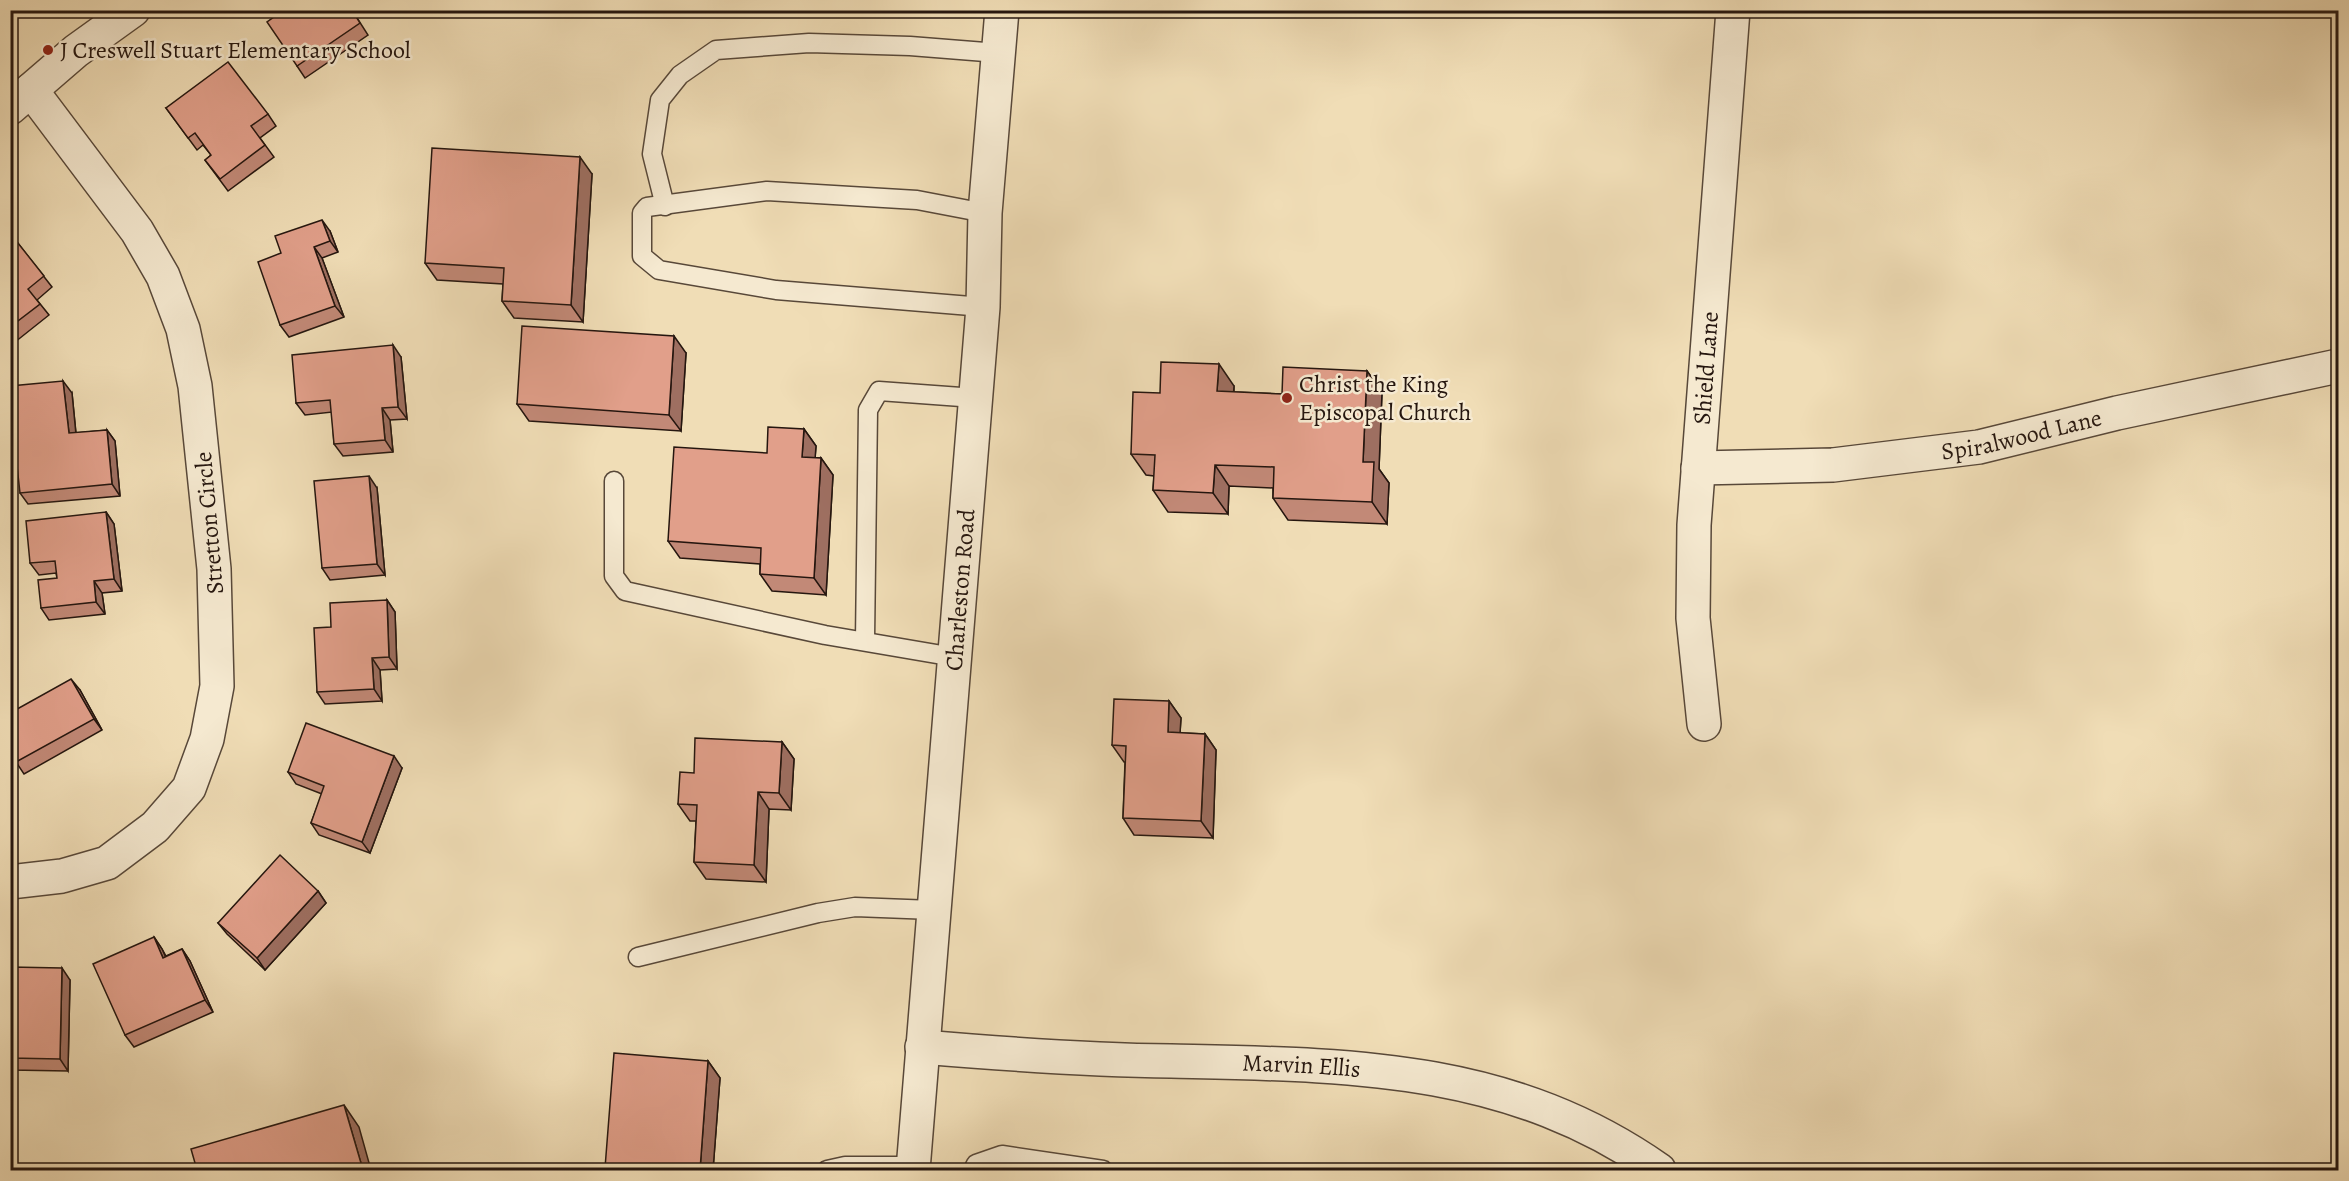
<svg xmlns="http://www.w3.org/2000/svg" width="2349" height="1181" font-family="Alegreya,serif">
	<rect width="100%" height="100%" fill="#f0ddb6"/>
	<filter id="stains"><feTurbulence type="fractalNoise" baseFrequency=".00333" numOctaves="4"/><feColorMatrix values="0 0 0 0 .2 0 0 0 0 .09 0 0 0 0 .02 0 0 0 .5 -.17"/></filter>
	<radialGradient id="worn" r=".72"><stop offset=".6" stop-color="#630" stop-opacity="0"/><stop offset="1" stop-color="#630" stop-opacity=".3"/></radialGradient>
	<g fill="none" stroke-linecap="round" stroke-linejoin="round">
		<defs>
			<g id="service">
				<polyline points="665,206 652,154 660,100 680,75 716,50 809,43 910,46 998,53"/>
				<polyline points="983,307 776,290 659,270 642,256 642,213 647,207 767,191 917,200 985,213"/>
				<polyline points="614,481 614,576 625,591 825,635 954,657"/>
				<polyline points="865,640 868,410 879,391 975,398"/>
				<polyline points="638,957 818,913 855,907 933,910"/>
				<polyline points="827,1170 845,1166 914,1166"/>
				<polyline points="973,1170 976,1164 1002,1155 1103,1170"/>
			</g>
			<g id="minor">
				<path id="s1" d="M1698,468L1833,465L1979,447L2117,413L2338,366"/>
				<path id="s2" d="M1704,724L1693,618L1694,525L1733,10"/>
				<polyline points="10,882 62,876 107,863 155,827 189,788 207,739 217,686 214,569 195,386 183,329 163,276 137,231 31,90"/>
				<path id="s3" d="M922,1047C1005,1054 1088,1060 1171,1061C1348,1065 1508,1064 1659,1170"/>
			</g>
			<g id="tertiary">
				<polyline points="10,108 76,51 133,10"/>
				<path id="s4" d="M913,1170L983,307L985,213L1002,10"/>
			</g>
		</defs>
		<use href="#service" stroke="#584839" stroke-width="21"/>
		<use href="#minor" stroke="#584839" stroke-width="36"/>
		<use href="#tertiary" stroke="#584839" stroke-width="36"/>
		<use href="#service" stroke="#f5e9d0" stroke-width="18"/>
		<use href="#minor" stroke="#f5e9d0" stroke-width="33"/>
		<use href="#tertiary" stroke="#f5e9d0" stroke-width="33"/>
	</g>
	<g fill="#c28977" stroke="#25160f" stroke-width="1.5">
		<polygon points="352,10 368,35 305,78 297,66"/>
		<polygon points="166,108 268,114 276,126 260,138 274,157 228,191 205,160 211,155 203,145 197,150"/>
		<polygon points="592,174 583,322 514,318 502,301 503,284 437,280 425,263"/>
		<polygon points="330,231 338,252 322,258 344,317 289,337 280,325 281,253"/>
		<polygon points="10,233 52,287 37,300 49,315 10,346"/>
		<polygon points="686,353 681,431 529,421 517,404"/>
		<polygon points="401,357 407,419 390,420 393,452 343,456 334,444 332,412 305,415 296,403"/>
		<polygon points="1367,371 1382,392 1379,469 1389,483 1387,524 1288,520 1273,498 1273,488 1229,486 1228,514 1168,512 1153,490 1154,476 1146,475 1131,454 1160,393 1234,386 1234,392 1282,394"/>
		<polygon points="72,393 76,433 107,430 115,441 120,496 28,504 20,493"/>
		<polygon points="804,429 816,446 815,458 821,458 833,475 826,595 772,591 760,574 760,564 680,558 668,541"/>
		<polygon points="377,488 385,575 330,580 322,568"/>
		<polygon points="106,512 114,524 122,591 102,593 105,614 49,620 41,608 57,578 56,573 39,575 30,563"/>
		<polygon points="387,600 395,612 397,669 380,670 382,701 325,704 317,692 331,627"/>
		<polygon points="80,690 102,730 24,774 16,762"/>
		<polygon points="1169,701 1181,718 1180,733 1205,734 1216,750 1213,838 1134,835 1123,818 1125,762 1124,762 1112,745"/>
		<polygon points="782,742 794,759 791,810 769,809 766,882 706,879 694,862 696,821 690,821 678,804 694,773"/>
		<polygon points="402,768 370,853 319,835 311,823 322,794 296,784 288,772"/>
		<polygon points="318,891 326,903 265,970 227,934 218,923"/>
		<polygon points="154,937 162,949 166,956 182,949 190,961 213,1012 134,1047 125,1035"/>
		<polygon points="10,967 70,980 68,1071 10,1070"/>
		<polygon points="708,1061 720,1078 713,1170 607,1170 605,1168"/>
	</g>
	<g fill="#9e6f61" stroke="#25160f" stroke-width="1.5">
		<polygon points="580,157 592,174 583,322 571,305"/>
		<polygon points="322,220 330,231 338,252 330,241"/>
		<polygon points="314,247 322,258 344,317 335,306"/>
		<polygon points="674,336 686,353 681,431 669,415"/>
		<polygon points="393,345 401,357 407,419 398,407"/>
		<polygon points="1219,364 1234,386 1232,413 1217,391"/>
		<polygon points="1367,371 1382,392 1379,469 1389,483 1387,524 1372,502 1363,462"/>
		<polygon points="63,381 72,393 77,445 69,433"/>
		<polygon points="382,408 390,420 393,452 385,440"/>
		<polygon points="804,429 816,446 814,474 802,457"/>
		<polygon points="107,430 115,441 120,496 112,484"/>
		<polygon points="821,458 833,475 826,595 814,578"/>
		<polygon points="1215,465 1229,486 1228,514 1213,493"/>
		<polygon points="369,476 377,488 385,575 377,564"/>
		<polygon points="106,512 114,524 122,591 114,579"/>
		<polygon points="94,581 102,593 105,614 96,602"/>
		<polygon points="387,600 395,612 397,669 389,657"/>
		<polygon points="372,658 380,670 382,701 374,689"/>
		<polygon points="71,679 80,690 102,730 94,719"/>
		<polygon points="1169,701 1181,718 1179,749 1168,732"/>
		<polygon points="1205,734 1216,750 1213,838 1201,821"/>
		<polygon points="782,742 794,759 791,810 779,793"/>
		<polygon points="394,756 402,768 370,853 362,842"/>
		<polygon points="758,792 769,809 766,882 754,865"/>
		<polygon points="318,891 326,903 265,970 257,958"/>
		<polygon points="154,937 162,949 171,969 163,958"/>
		<polygon points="182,949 190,961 213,1012 205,1000"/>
		<polygon points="62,968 70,980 68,1071 60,1059"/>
		<polygon points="708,1061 720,1078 713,1170 700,1170"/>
		<polygon points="344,1105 359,1127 371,1170 363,1170"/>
	</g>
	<g fill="#e19f8a" stroke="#25160f" stroke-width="1.5">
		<polygon points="284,10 352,10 360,23 297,66 267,22"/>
		<polygon points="228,62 268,114 251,126 265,145 220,179 205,160 211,155 195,133 188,138 166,108"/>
		<polygon points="432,148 580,157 571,305 502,301 504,268 425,263"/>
		<polygon points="322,220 330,241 314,247 335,306 280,325 258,262 281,253 275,236"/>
		<polygon points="10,233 44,276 28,289 40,304 10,327"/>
		<polygon points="522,326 674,336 669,415 517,404"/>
		<polygon points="393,345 398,407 382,408 385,440 334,444 330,400 296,403 292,355"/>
		<polygon points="1161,362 1219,364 1217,391 1282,394 1283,367 1367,371 1363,462 1374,462 1372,502 1273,498 1274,467 1215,465 1213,493 1153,490 1155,455 1131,454 1133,392 1160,393"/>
		<polygon points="63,381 69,433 107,430 112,484 20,493 10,403 10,386"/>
		<polygon points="768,427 804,429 802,457 821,458 814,578 760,574 761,548 668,541 674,447 767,453"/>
		<polygon points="369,476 377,564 322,568 314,481"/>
		<polygon points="106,512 114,579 94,581 96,602 41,608 38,580 57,578 55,561 30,563 26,521"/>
		<polygon points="387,600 389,657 372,658 374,689 317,692 314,628 331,627 330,603"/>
		<polygon points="71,679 94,719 16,762 10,753 10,713"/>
		<polygon points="1114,699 1169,701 1168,732 1205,734 1201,821 1123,818 1126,746 1112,745"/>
		<polygon points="306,723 394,756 362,842 311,823 324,786 288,772"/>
		<polygon points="695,738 782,742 779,793 758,792 754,865 694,862 697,805 678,804 680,772 694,773"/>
		<polygon points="280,855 318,891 257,958 218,923"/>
		<polygon points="154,937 163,958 182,949 205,1000 125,1035 93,964"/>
		<polygon points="10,967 62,968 60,1059 10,1058"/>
		<polygon points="614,1053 708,1061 700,1170 634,1170 605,1168"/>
		<polygon points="344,1105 363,1170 197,1170 191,1149"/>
	</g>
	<g fill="#8f2418" stroke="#f5e9d0" stroke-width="2">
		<circle cx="48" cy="50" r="6"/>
		<circle cx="1287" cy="398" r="6"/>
	</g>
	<g text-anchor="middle" stroke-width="5" stroke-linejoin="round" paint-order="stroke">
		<g font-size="24" fill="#25160f" stroke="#f5e9d0" text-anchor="start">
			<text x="60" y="58">J Creswell Stuart Elementary School</text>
			<text x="1299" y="392">Christ the King<tspan x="1299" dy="28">Episcopal Church</tspan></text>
		</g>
		<g font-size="24" fill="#25160f" stroke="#f5e9d0">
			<text dy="8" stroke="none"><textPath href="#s2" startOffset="357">Shield Lane</textPath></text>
			<text dy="8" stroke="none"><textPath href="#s1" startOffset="326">Spiralwood Lane</textPath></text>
			<text transform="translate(209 523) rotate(-95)" y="8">Stretton Circle</text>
			<text dy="8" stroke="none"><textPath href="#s4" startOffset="582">Charleston Road</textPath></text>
			<text dy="8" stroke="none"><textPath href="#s3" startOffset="380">Marvin Ellis</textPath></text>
		</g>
	</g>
	<rect width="2349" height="1181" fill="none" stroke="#f0ddb6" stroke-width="36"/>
	<rect x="12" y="12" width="2325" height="1157" fill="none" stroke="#25160f" stroke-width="3"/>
	<rect x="18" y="18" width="2313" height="1145" fill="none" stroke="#25160f" stroke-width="1.5"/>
	<rect width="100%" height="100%" filter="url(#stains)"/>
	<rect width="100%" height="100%" fill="url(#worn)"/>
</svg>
